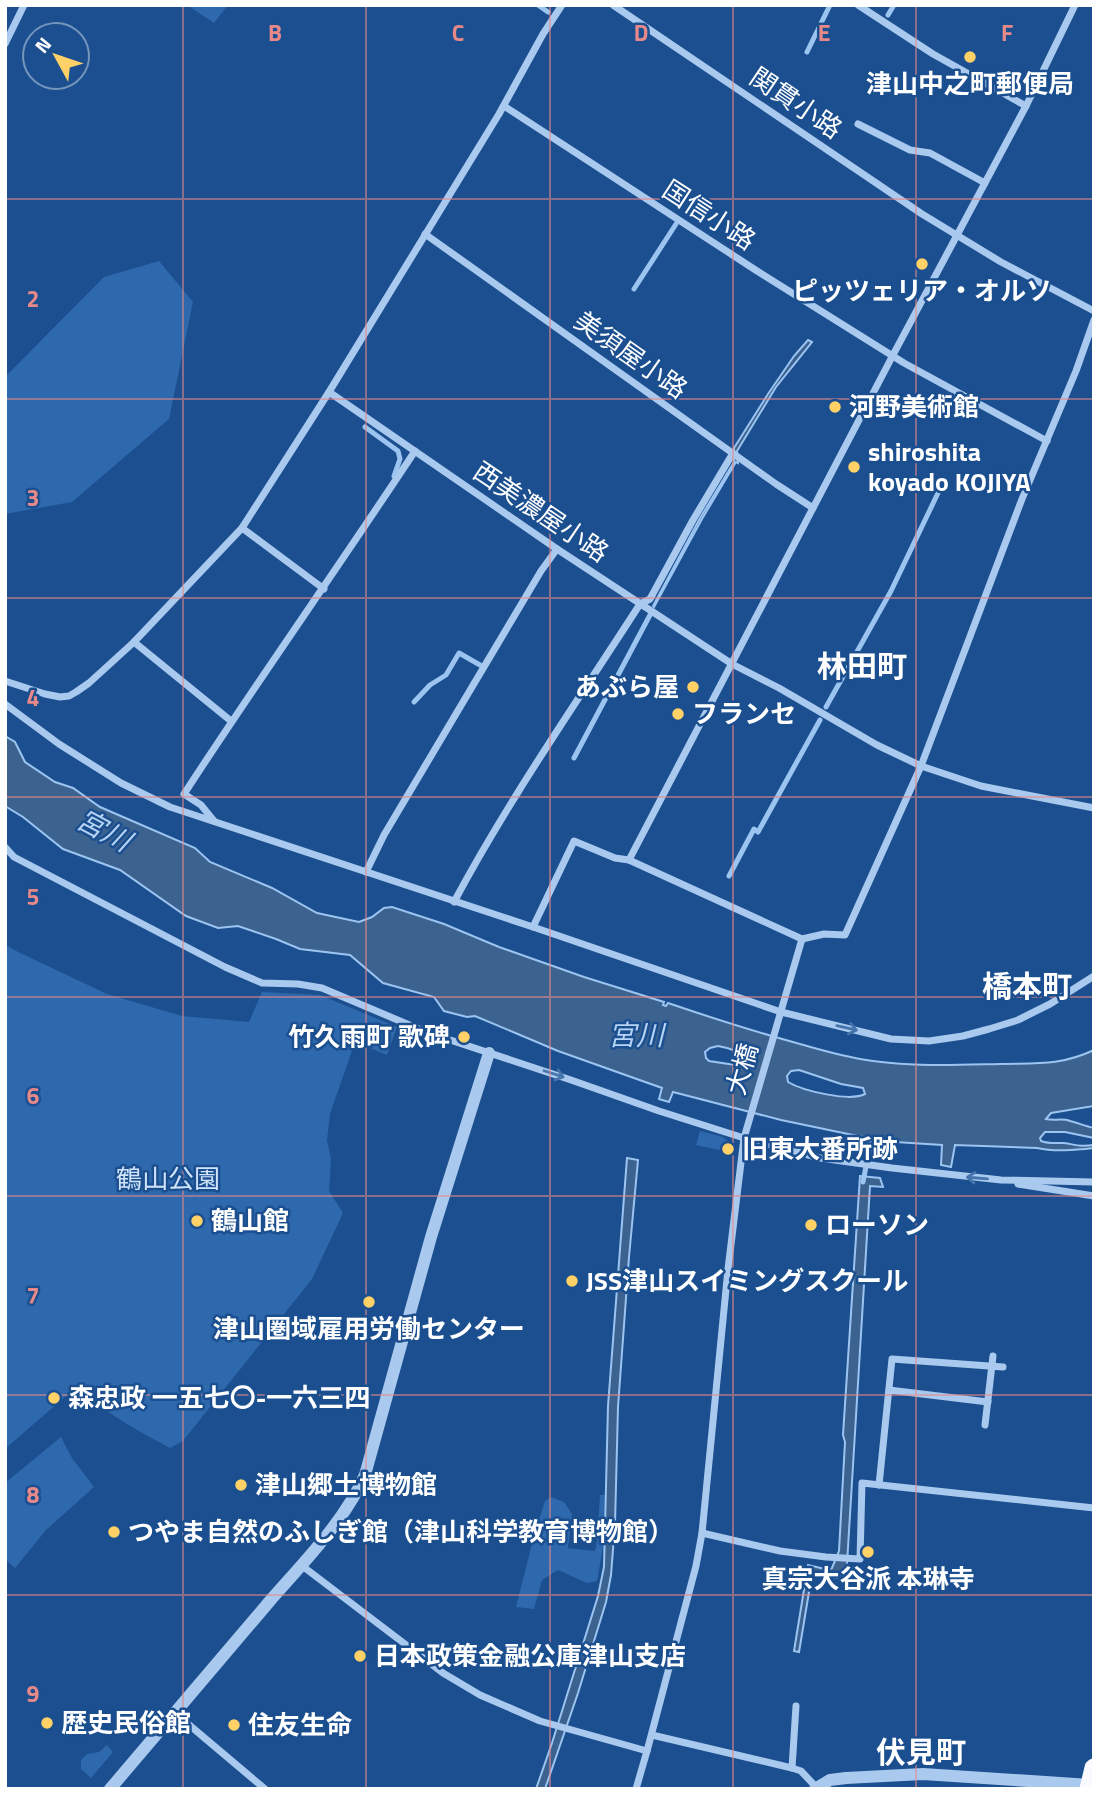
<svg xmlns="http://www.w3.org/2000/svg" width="1099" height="1794" font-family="'Titillium Web','Noto Sans JP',sans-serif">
	<rect width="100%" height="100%" fill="#1b4f8f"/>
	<g fill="#2e69ad">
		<polygon points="187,5 228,5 214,23"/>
		<polygon points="159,261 193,302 169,419 72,502 5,514 5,373 8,374 104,277"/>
		<path d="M5,944L14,950L107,994L182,1016L249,1022L262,992L320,995L397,1027L387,1055L355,1042L330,1114L327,1140L331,1159L329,1191L343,1213L312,1279L183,1441L170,1448C140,1432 111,1416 84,1394L66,1396L5,1449Z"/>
		<polygon points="700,1131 723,1137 728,1141 728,1152 696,1145"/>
		<polygon points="61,1437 72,1458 94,1487 46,1530 15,1568 5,1559 5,1483"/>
		<polygon points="600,1495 605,1495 603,1547 597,1581 587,1583 558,1570 542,1580 534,1609 516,1607 535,1532 545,1501 551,1497 564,1502 572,1514 568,1548 595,1551 597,1541"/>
		<polygon points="107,1745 113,1752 91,1778 81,1769 81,1760 87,1754 99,1752"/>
	</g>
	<g fill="#3c6290" stroke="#9cc4f0" stroke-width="2" fill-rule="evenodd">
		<polygon points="808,340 812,342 776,387 737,451 738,463 736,462 702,519 654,607 653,606 700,518 734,462 734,448 768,394 794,356"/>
		<path d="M5,736L15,742L25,762L55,782L73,788L100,807L195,848L210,862L272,888L317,913L359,922L372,917L384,908L392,907L444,924L499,947L584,977L664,1002L663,1005L666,1006L668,1003C712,1018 756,1032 800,1044C824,1051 849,1058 873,1061C916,1067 957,1065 1000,1064C1036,1063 1060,1066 1094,1050V1106L1051,1113L1046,1119C1054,1121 1063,1118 1070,1121C1078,1123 1085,1126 1094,1128V1138L1065,1132H1045L1040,1138L1041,1141C1049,1144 1056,1143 1064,1143C1077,1145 1080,1147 1094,1145V1148C1075,1150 1055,1152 1037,1148L955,1145L951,1167L941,1165L942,1145L880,1141L868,1156L864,1153L872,1139L781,1120L673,1092L669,1102L659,1099L662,1088L558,1051L475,1016L467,1017L444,1011L434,997L383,983L350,955L300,949L276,939L238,926L218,928L186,916L120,870L63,849L23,817L5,806ZM718,1046C730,1048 741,1051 750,1060L749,1067L709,1061L706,1058L705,1052L710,1048ZM799,1070L841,1084L863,1088L865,1094C850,1102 803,1091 788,1082L787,1076L791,1071Z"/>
		<polygon points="627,1158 638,1160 629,1257 618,1407 615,1524 611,1575 606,1602 578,1693 545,1789 536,1789 552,1743 598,1596 604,1567 608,1406"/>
		<polygon points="860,1176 880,1178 883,1187 870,1186 847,1564 844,1579 812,1574 799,1652 794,1651 808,1565 829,1570 832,1568 839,1551 845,1442 843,1435"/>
	</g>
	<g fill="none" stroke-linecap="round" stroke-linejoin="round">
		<g stroke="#9cc4f0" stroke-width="5">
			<polyline points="538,5 548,12"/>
			<polyline points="888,15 894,5"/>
			<polyline points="807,52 830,5"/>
			<polyline points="634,289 676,224"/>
			<polyline points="365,427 398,451 400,459 394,476"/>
			<polyline points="414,702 430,685 446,675 459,653 480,665"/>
			<polyline points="826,707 891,591 938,493"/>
			<polyline points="574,758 650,615"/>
			<polyline points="729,876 754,829 758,832 820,720"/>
			<polyline points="863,1182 869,1151"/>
		</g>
		<g stroke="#a9c9ee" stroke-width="7">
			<polyline points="613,5 922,214 1001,262 1094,311"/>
			<polyline points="858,5 933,54 1026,106"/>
			<polyline points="5,44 24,5"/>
			<polyline points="504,106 754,269 904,363 1047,441"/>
			<polyline points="858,124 910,150 930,153 985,183"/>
			<polyline points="425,234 776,484 813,508"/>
			<polyline points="329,392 557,549 732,664 779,688 877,745 921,766 981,786 1094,808"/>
			<polyline points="242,528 324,589"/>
			<polyline points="134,642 231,721"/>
			<polyline points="5,681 45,694 60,697 69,696 76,692 89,683 134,642 242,528 329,392 499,114 543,34 562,5"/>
			<polyline points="5,704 59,744 121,783 170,807 533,927 781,1012 891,1039 929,1041 963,1036 989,1029 1018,1020 1050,1004 1094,976"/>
			<path d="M214,821L201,805L184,794C259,679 339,566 415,451"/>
			<polyline points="5,847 14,857 225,967 262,983 298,984 322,988 426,1032 571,1080 659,1111 744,1138 820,1158 892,1168 1001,1180 1094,1182"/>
			<polyline points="629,860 893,355 1026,106 1075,5"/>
			<polyline points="366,872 384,835 541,571 557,549"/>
			<path d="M454,902C509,799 577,702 640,604L650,599L693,520L733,453"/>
			<polyline points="533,927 574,841 615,858 629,860 802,939 824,934 845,935 921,766 1022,499 1076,371 1094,320"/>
			<polyline points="1018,1184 1094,1196"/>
			<polyline points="889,1390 988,1402"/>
			<polyline points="985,1425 993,1356"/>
			<polyline points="879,1485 892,1359 1003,1367"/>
			<polyline points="702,1533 780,1551 826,1557 860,1559 862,1483 1094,1508"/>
			<polyline points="301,1565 443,1673 480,1695 540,1721 647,1751"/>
			<polyline points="175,1713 265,1789"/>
			<polyline points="652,1735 792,1768 801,1771 816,1787"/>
			<polyline points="792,1768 796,1706"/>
			<polyline points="636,1789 647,1751 696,1566 702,1533 728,1269 744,1138 802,939"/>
		</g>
		<g stroke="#a9c9ee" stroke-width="12">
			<path d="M110,1789C163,1727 216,1664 269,1602C303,1563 344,1522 365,1475L431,1237L489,1053"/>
			<polyline points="815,1789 830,1780 846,1778 923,1774 1090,1785"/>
		</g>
		<polyline stroke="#f8faff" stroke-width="19" points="1089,1789 1094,1768"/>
	</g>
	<defs><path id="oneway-shaft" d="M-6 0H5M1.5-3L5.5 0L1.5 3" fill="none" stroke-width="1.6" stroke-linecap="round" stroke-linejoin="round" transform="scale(1.75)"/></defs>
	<g stroke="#4674ac">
		<use href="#oneway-shaft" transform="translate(847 1028) rotate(13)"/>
		<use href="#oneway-shaft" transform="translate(554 1074) rotate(18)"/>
		<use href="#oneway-shaft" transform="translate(977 1178) rotate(-175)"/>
	</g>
	<path fill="none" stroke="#e88989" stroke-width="2" stroke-opacity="0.55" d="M183,5V1789M366,5V1789M550,5V1789M733,5V1789M916,5V1789M5,199H1094M5,399H1094M5,598H1094M5,797H1094M5,997H1094M5,1196H1094M5,1395H1094M5,1595H1094"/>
	<g fill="#ffd166" stroke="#1b4f8f" stroke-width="2.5">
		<circle cx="970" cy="57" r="7"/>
		<circle cx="922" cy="264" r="7"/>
		<circle cx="835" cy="407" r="7"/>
		<circle cx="854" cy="467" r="7"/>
		<circle cx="693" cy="687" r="7"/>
		<circle cx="678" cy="714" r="7"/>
		<circle cx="464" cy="1037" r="7"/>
		<circle cx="728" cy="1149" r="7"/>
		<circle cx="197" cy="1221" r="7"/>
		<circle cx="811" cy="1225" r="7"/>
		<circle cx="572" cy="1281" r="7"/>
		<circle cx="369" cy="1302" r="7"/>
		<circle cx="54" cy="1398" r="7"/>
		<circle cx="241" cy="1485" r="7"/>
		<circle cx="114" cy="1532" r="7"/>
		<circle cx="868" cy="1552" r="7"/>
		<circle cx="360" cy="1656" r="7"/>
		<circle cx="47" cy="1723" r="7"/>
		<circle cx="234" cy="1725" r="7"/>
	</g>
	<g text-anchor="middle" stroke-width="5" stroke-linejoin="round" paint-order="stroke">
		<g font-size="26" font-weight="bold" fill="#fff" stroke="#1b4f8f" text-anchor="start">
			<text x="970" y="93" text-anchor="middle">津山中之町郵便局</text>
			<text x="922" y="300" text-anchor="middle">ピッツェリア・オルソ</text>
			<text x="849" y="416">河野美術館</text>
			<text x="868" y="461">shiroshita<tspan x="868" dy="30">koyado KOJIYA</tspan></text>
			<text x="679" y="696" text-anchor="end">あぶら屋</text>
			<text x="692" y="723">フランセ</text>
			<text x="450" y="1046" text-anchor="end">竹久雨町 歌碑</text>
			<text x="742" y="1158">旧東大番所跡</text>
			<text x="211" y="1230">鶴山館</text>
			<text x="825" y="1234">ローソン</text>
			<text x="586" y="1290">JSS津山スイミングスクール</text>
			<text x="369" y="1338" text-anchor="middle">津山圏域雇用労働センター</text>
			<text x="68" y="1407">森忠政 一五七〇-一六三四</text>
			<text x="255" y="1494">津山郷土博物館</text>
			<text x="128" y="1541">つやま自然のふしぎ館（津山科学教育博物館）</text>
			<text x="868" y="1588" text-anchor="middle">真宗大谷派 本琳寺</text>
			<text x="374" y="1665">日本政策金融公庫津山支店</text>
			<text x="61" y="1732">歴史民俗館</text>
			<text x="248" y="1734">住友生命</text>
		</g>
		<g font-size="26" fill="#fff" stroke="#1b4f8f">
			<text transform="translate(796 103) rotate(34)" y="9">関貫小路</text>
			<text transform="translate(709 215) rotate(33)" y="9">国信小路</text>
			<text transform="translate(631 355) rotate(35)" y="9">美須屋小路</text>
			<text transform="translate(541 512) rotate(34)" y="9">西美濃屋小路</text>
			<text transform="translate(742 1069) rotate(-74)" y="9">大橋</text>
		</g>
		<g font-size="26" fill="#cfe3fa" stroke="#1b4f8f">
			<text x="168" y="1188">鶴山公園</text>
		</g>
		<g font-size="28" font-style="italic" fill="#b5d3f5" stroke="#1b4f8f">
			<text transform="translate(104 830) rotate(28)" y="10">宮川</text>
			<text x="636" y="1045">宮川</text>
		</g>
		<g font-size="30" font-weight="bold" fill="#fff" stroke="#1b4f8f">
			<text x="862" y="677">林田町</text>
			<text x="1027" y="997">橋本町</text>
			<text x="921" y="1763">伏見町</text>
		</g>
	</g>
	<g font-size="23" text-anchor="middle" font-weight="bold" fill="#e88989" stroke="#1b4f8f" stroke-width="5" stroke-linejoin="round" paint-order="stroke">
		<text x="275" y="41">B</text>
		<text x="458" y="41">C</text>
		<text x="641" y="41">D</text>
		<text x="824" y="41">E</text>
		<text x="1007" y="41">F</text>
		<text x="33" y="307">2</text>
		<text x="33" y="506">3</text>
		<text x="33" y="706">4</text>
		<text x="33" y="905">5</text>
		<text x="33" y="1104">6</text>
		<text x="33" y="1304">7</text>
		<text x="33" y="1503">8</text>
		<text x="33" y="1702">9</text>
	</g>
	<rect width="1099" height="1794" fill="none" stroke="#ffffff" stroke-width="14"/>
	<g transform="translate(56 56) rotate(310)"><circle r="33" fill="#1b4f8f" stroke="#7695bc" stroke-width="2"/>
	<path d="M0-5L12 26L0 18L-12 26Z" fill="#ffd166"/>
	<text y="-10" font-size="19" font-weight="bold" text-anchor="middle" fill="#ffffff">N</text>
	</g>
</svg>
